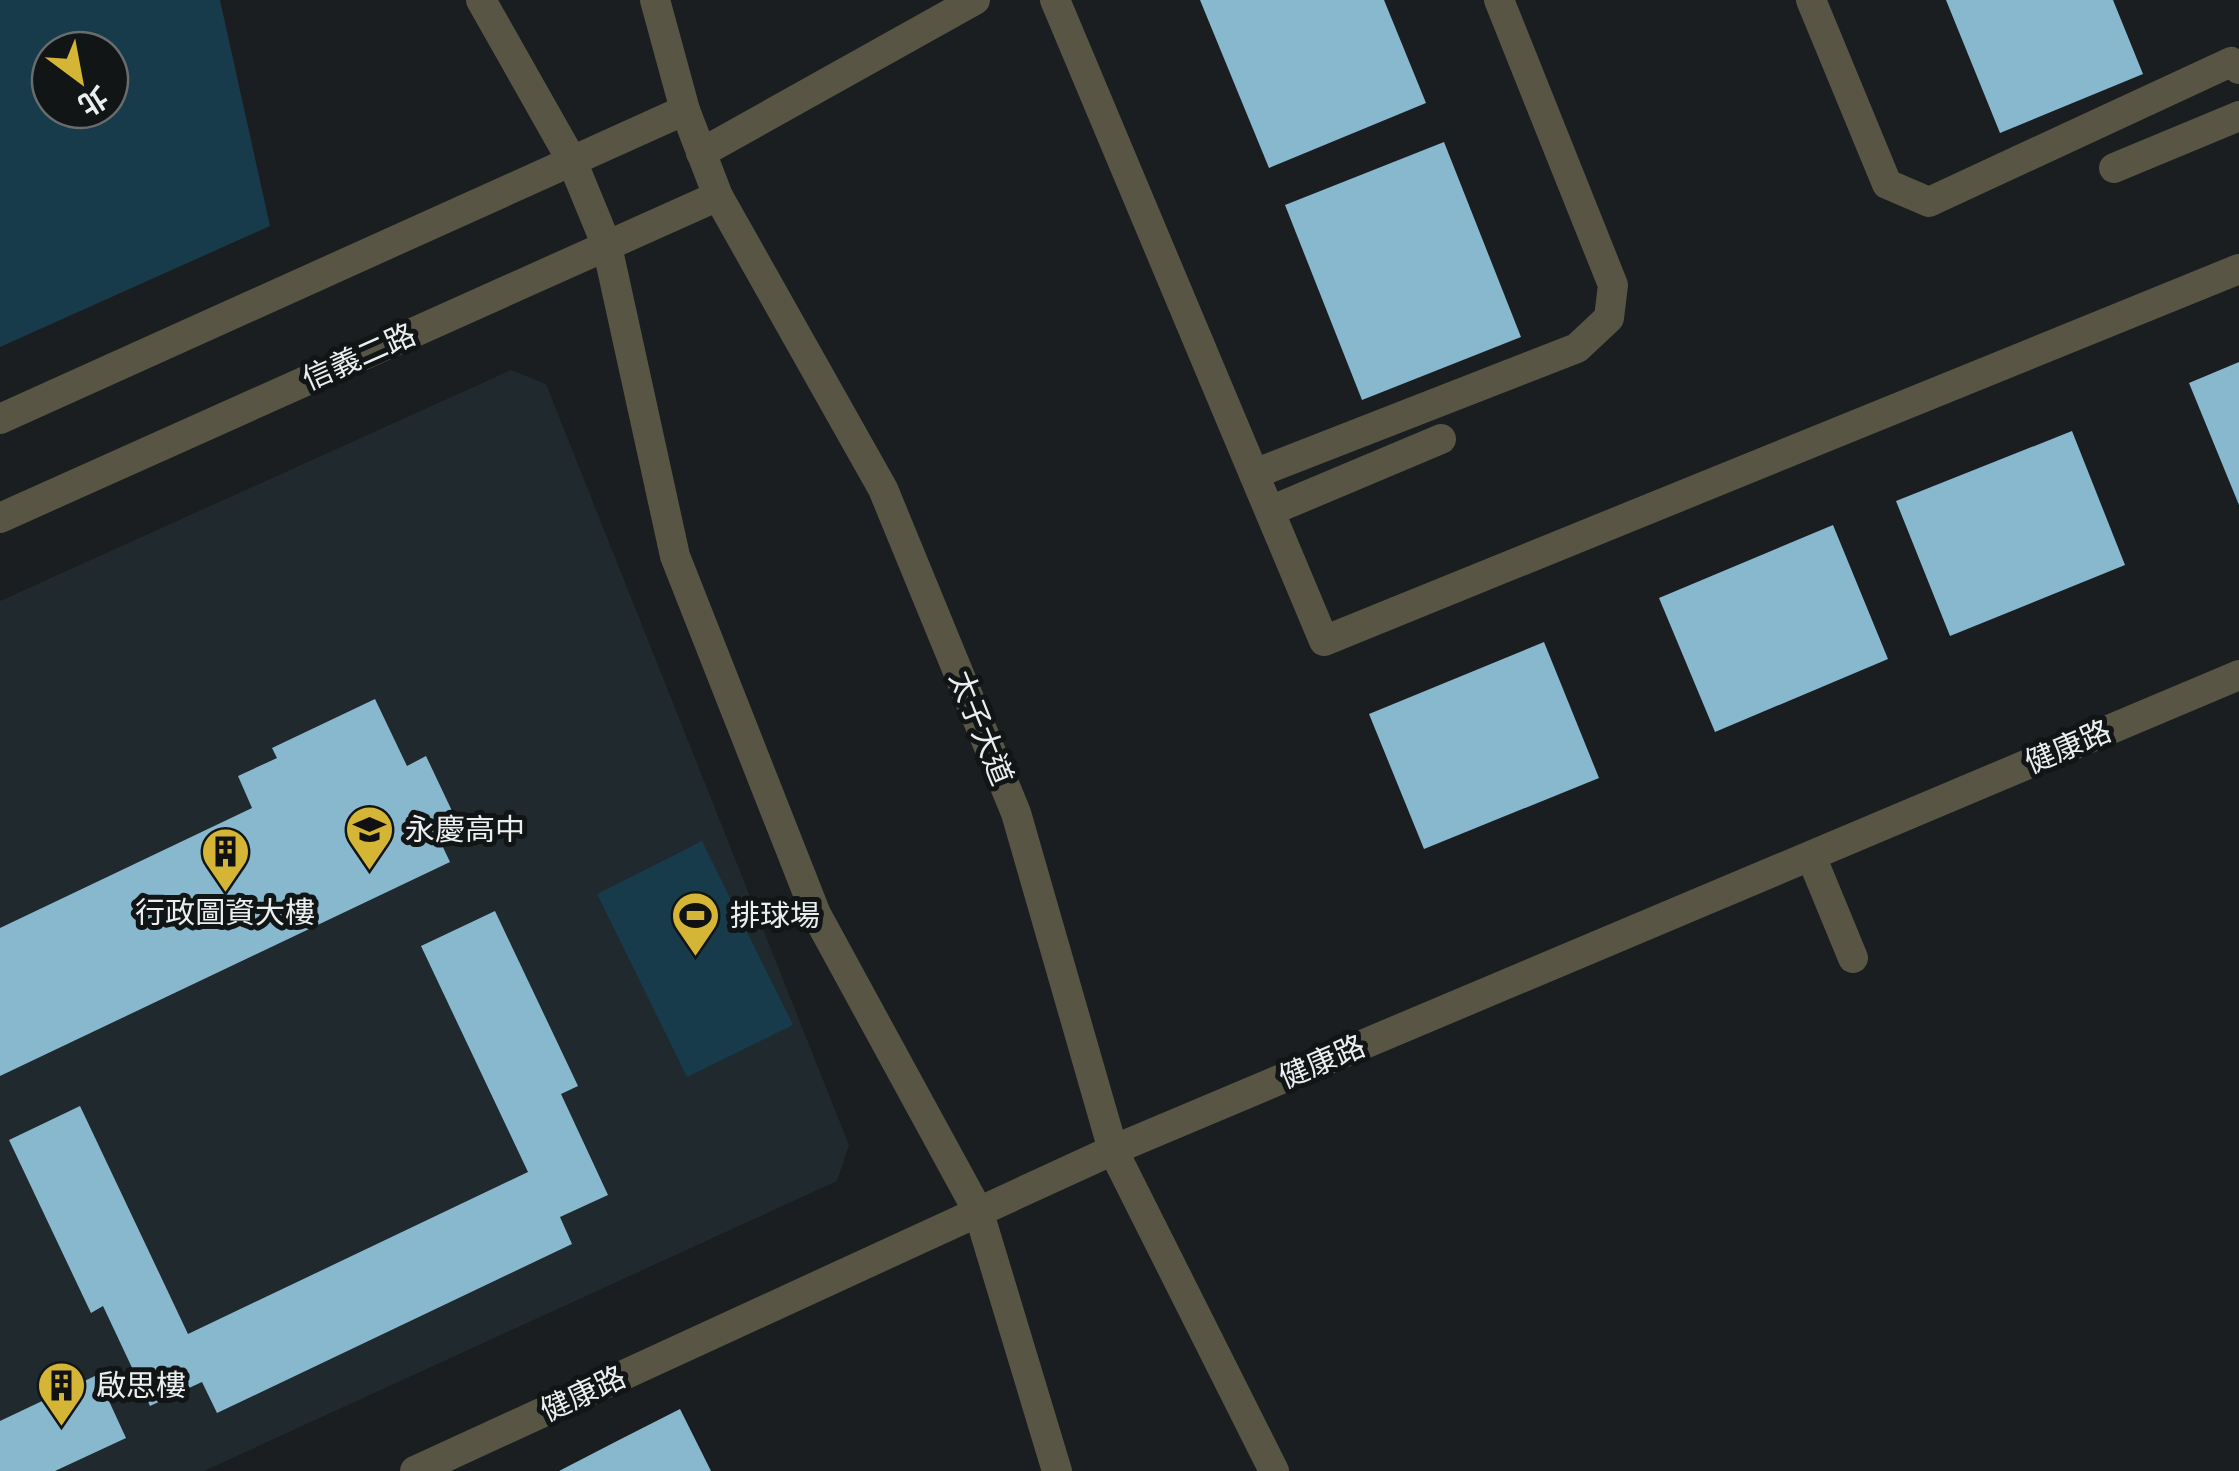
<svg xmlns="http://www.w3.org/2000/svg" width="2239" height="1471" font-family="'Roboto Condensed','Noto Sans TC',sans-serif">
	<rect width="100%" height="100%" fill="#1a1e20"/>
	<polygon fill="#1f292e" points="511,370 546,384 849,1145 837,1181 204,1471 0,1471 0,601"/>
	<g fill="#173b4a" fill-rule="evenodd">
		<path d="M0,0H220L270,226L0,347ZM110,50V110H50V50Z"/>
		<polygon points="702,841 793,1025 687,1077 597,894"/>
	</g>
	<g fill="#88b8ce">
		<polygon points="1200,0 1384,0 1426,103 1269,168"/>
		<polygon points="1946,0 2113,0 2143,74 2000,133"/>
		<polygon points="1444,142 1521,337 1362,400 1285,205"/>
		<polygon points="2239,362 2239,505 2189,383"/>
		<polygon points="2072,431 2125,565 1950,636 1896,501"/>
		<polygon points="1833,525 1888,659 1715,732 1659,598"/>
		<polygon points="1544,642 1599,778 1424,849 1369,714"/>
		<polygon points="375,699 407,766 426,756 462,832 441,843 450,862 0,1076 0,928 252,808 238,776 277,758 272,748"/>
		<polygon points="495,911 578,1086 561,1094 608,1195 560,1217 572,1244 217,1413 202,1382 150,1406 103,1306 91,1313 9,1140 80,1106 188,1334 528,1172 421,946"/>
		<polygon points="97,1375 126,1438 55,1471 0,1471 0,1421"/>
		<polygon points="680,1409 711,1471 559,1471 619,1440"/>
	</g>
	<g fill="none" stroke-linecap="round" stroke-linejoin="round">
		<g stroke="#595544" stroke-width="30">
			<polyline points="481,0 572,161 607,246 675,556 816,914 979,1213 1057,1471"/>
			<polyline points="655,0 685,110 718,196 883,489 1016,813 1113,1150 1274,1471"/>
			<polyline points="1055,0 1324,641 2239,269"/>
			<polyline points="1811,0 1887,184 1929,202 2231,62 2239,69"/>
			<polyline points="701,153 975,0"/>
			<polyline points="2114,168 2239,116"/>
			<polyline points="0,419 685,110"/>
			<polyline points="1254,474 1577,348 1609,318 1613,285 1499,0"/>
			<polyline points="1270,511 1441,439"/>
			<polyline points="0,518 718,196"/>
			<polyline points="1811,856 1853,958"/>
			<polyline points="415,1471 1113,1150 2239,675"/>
		</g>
	</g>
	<defs>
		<symbol id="school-pin" viewBox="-11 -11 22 30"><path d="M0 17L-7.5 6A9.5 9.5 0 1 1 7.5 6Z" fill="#d5b535" stroke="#111516"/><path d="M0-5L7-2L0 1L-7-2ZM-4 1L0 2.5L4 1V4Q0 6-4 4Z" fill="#111"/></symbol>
		<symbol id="building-pin" viewBox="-11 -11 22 30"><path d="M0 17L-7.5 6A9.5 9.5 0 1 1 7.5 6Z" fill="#d5b535" stroke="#111516"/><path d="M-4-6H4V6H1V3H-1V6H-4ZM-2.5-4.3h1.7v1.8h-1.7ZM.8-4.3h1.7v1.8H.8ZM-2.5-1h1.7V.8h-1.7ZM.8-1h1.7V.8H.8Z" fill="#111"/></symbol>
		<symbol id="stadium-pin" viewBox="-11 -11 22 30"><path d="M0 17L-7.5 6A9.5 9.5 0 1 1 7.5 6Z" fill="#d5b535" stroke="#111516"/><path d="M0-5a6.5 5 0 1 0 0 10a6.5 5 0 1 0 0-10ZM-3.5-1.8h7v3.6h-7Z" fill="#111"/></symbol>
	</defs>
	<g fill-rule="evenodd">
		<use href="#school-pin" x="342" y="802" width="55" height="75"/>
		<use href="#building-pin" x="198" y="824" width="55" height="75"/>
		<use href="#stadium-pin" x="668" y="888" width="55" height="75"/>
		<use href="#building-pin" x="34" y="1358" width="55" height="75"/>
	</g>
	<g text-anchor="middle" stroke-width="10" stroke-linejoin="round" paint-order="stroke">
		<g font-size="30" fill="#ebeeef" stroke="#111516">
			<text transform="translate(359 357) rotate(-24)" y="10">信義二路</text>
			<text transform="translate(981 728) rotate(68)" y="10">太子大道</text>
			<text transform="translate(2068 747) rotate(-23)" y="10">健康路</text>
			<text transform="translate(1322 1062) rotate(-23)" y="10">健康路</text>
			<text transform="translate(583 1394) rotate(-25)" y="10">健康路</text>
		</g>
		<g font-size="30" fill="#ebeeef" stroke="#111516" text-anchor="start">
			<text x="405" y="840">永慶高中</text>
			<text x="225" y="923" text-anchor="middle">行政圖資大樓</text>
			<text x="730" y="926">排球場</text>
			<text x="96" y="1396">啟思樓</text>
		</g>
	</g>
	<g transform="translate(80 80) rotate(148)"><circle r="48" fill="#111516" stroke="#686c6d" stroke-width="2.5"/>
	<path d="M0-8L18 38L0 25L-18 38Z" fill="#d5b535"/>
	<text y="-15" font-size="28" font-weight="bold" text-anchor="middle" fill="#ebeeef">北</text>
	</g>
</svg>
